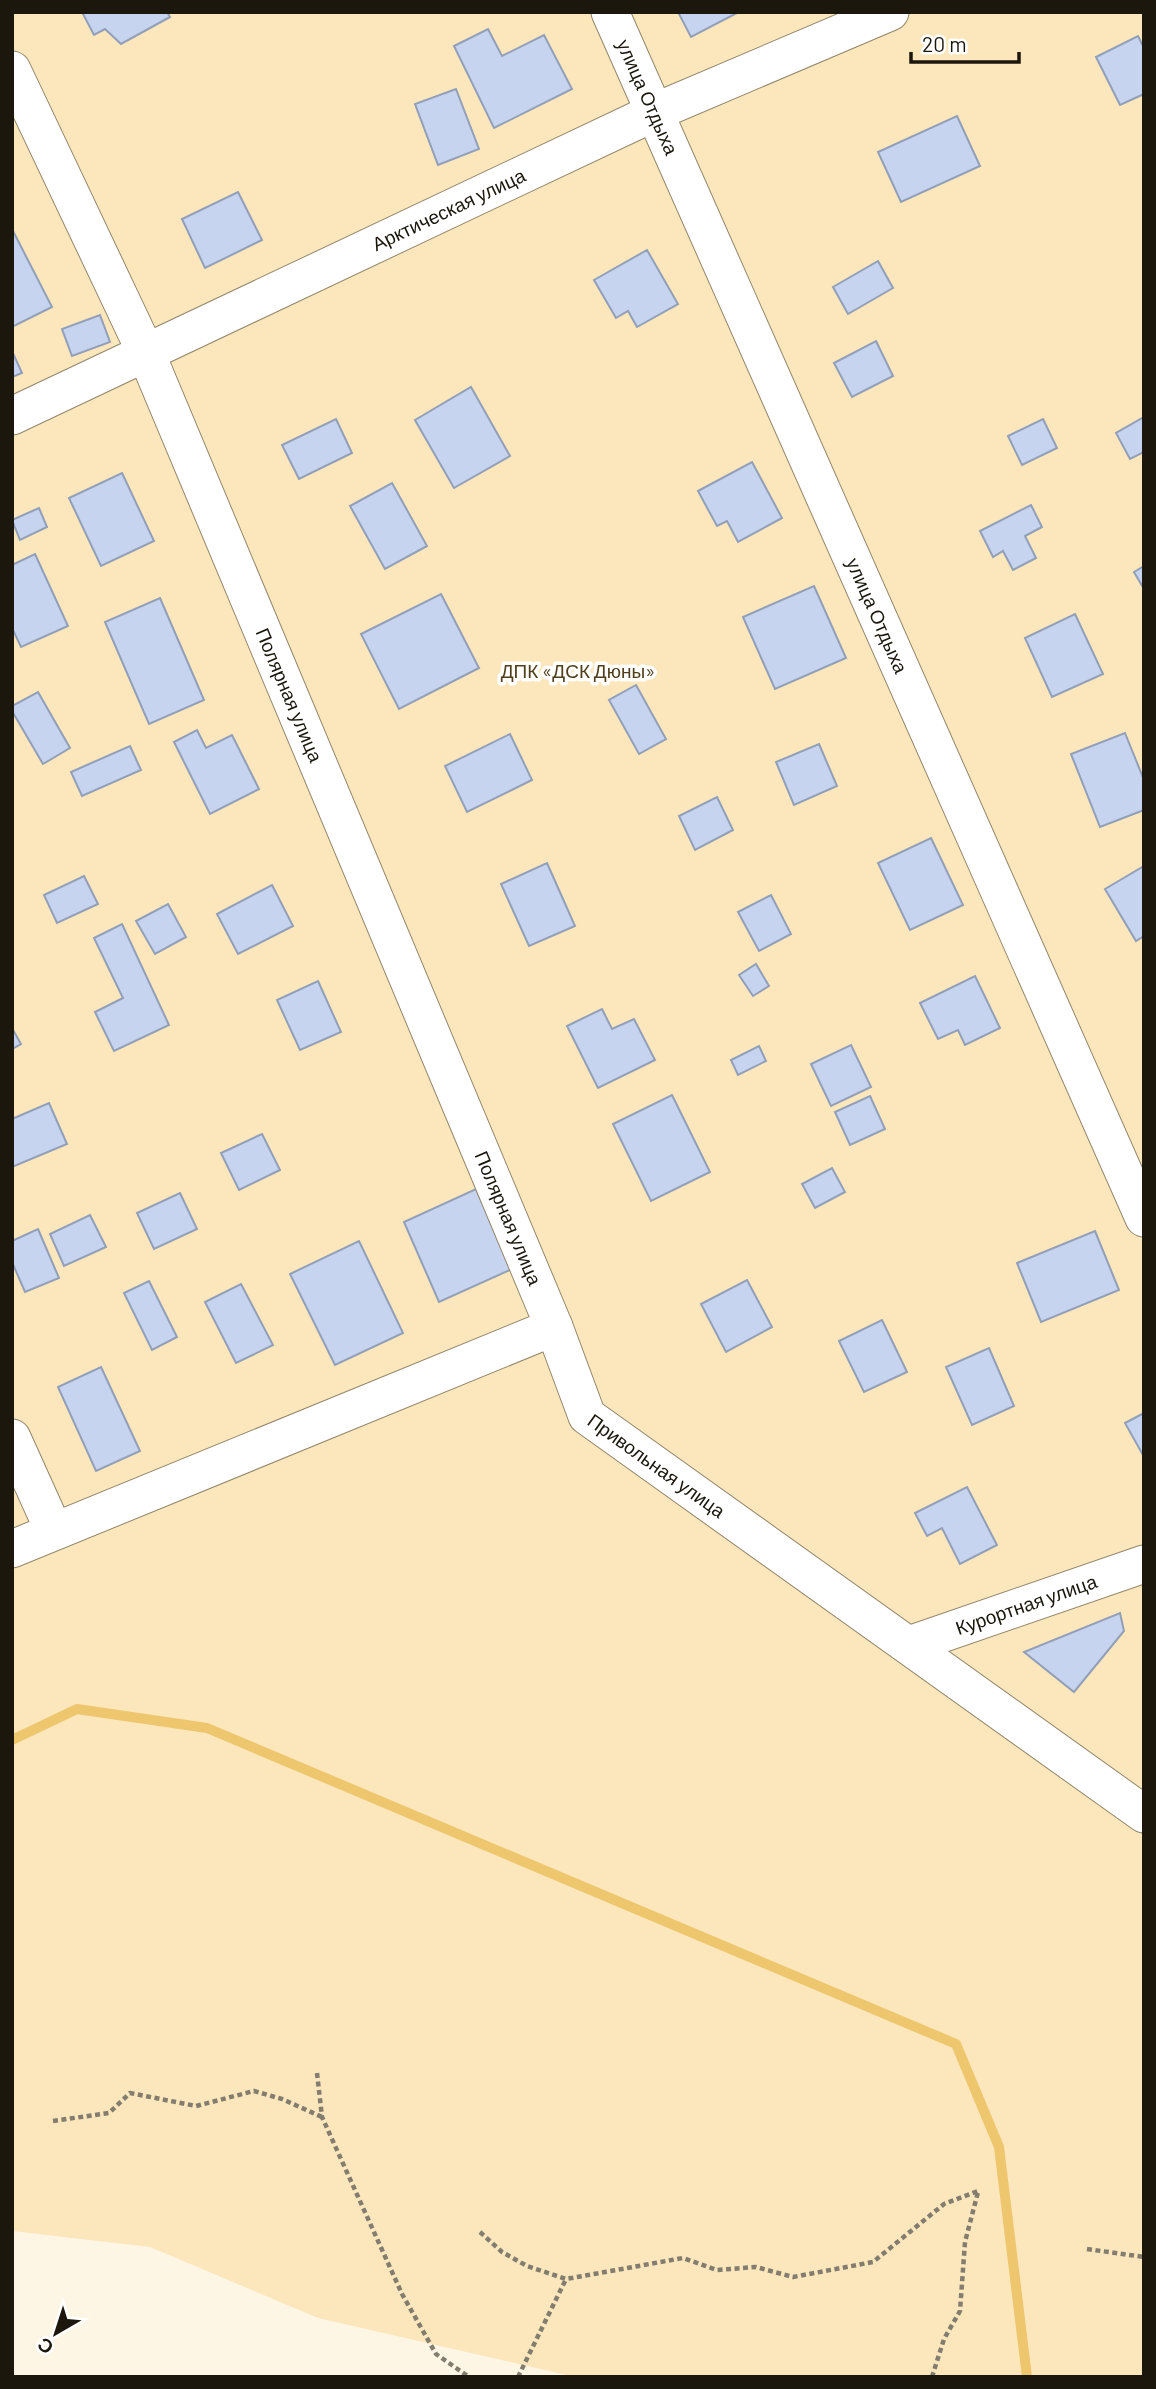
<svg xmlns="http://www.w3.org/2000/svg" width="1156" height="2389" font-family="Barlow,sans-serif">
	<rect width="100%" height="100%" fill="#fef6e5"/>
	<polygon fill="#fbe7bb" points="12,12 1144,12 1144,2377 575,2377 318,2318 150,2247 12,2231"/>
	<g fill="none" stroke-linecap="round" stroke-linejoin="round">
		<polyline stroke="#edc66e" stroke-width="10" points="12,1740 77,1709 207,1728 956,2044 999,2147 1027,2377"/>
	</g>
	<g fill="#c6d4ef" stroke="#929fb9" stroke-width="2">
		<polygon points="82,12 167,12 170,17 121,44 105,29 94,35"/>
		<polygon points="678,12 736,12 737,13 691,37"/>
		<polygon points="488,29 502,56 544,35 572,89 494,128 454,46"/>
		<polygon points="1138,36 1144,48 1144,94 1120,105 1096,57"/>
		<polygon points="456,89 479,149 438,165 415,104"/>
		<polygon points="957,116 980,166 901,202 878,152"/>
		<polygon points="238,192 262,240 205,268 182,219"/>
		<polygon points="12,229 52,307 12,327"/>
		<polygon points="647,250 678,304 637,327 628,311 616,318 594,280"/>
		<polygon points="878,261 893,288 848,314 833,287"/>
		<polygon points="100,315 110,342 72,356 62,329"/>
		<polygon points="876,341 893,376 852,397 834,363"/>
		<polygon points="12,351 22,373 12,377"/>
		<polygon points="471,387 510,456 454,488 415,420"/>
		<polygon points="1144,417 1144,452 1130,459 1116,433"/>
		<polygon points="336,419 352,453 299,479 282,445"/>
		<polygon points="1043,419 1057,448 1022,465 1008,436"/>
		<polygon points="752,462 782,518 738,542 727,521 717,526 698,491"/>
		<polygon points="122,473 154,541 101,566 69,498"/>
		<polygon points="392,483 427,546 385,569 350,506"/>
		<polygon points="1031,505 1042,527 1025,536 1036,558 1013,570 1003,551 993,557 980,531"/>
		<polygon points="39,508 47,527 20,540 12,520"/>
		<polygon points="35,554 68,626 21,647 12,628 12,565"/>
		<polygon points="1144,566 1144,589 1134,572"/>
		<polygon points="814,586 846,658 775,689 743,617"/>
		<polygon points="441,594 479,668 399,709 361,634"/>
		<polygon points="160,598 204,700 149,724 105,622"/>
		<polygon points="1075,614 1103,674 1052,697 1025,638"/>
		<polygon points="636,685 666,739 639,754 609,700"/>
		<polygon points="38,692 70,748 43,764 12,711 12,706"/>
		<polygon points="197,730 206,748 232,735 259,789 210,814 174,742"/>
		<polygon points="1125,733 1144,780 1144,810 1100,827 1071,754"/>
		<polygon points="510,734 532,780 467,812 445,766"/>
		<polygon points="819,744 837,786 794,805 776,762"/>
		<polygon points="130,746 141,770 82,796 71,772"/>
		<polygon points="717,797 733,830 695,850 679,816"/>
		<polygon points="931,838 963,905 910,930 878,863"/>
		<polygon points="547,863 575,926 529,946 501,884"/>
		<polygon points="1144,866 1144,936 1136,941 1105,889"/>
		<polygon points="84,876 98,904 57,923 44,895"/>
		<polygon points="272,885 293,926 238,954 217,914"/>
		<polygon points="771,895 791,934 759,951 738,912"/>
		<polygon points="168,904 186,937 155,954 136,921"/>
		<polygon points="122,924 169,1025 114,1051 95,1012 123,998 94,938"/>
		<polygon points="756,964 769,986 753,996 739,975"/>
		<polygon points="975,976 1000,1028 965,1045 958,1030 938,1039 920,1003"/>
		<polygon points="318,981 341,1032 300,1050 277,1000"/>
		<polygon points="602,1009 612,1029 634,1019 655,1060 598,1088 567,1026"/>
		<polygon points="12,1028 21,1044 12,1049"/>
		<polygon points="851,1045 871,1087 831,1106 811,1064"/>
		<polygon points="759,1046 766,1061 738,1075 731,1060"/>
		<polygon points="672,1095 710,1172 651,1201 613,1124"/>
		<polygon points="870,1096 885,1129 850,1145 835,1112"/>
		<polygon points="49,1103 67,1144 12,1167 12,1119"/>
		<polygon points="262,1134 280,1170 239,1190 221,1153"/>
		<polygon points="832,1168 845,1192 815,1208 802,1184"/>
		<polygon points="476,1189 512,1269 439,1302 404,1222"/>
		<polygon points="180,1193 197,1229 154,1249 137,1213"/>
		<polygon points="90,1215 106,1247 64,1266 50,1234"/>
		<polygon points="38,1229 59,1278 25,1292 12,1262 12,1241"/>
		<polygon points="1095,1231 1119,1290 1041,1322 1017,1263"/>
		<polygon points="359,1241 403,1333 335,1365 290,1274"/>
		<polygon points="747,1280 772,1327 726,1352 701,1304"/>
		<polygon points="149,1281 177,1337 152,1350 124,1293"/>
		<polygon points="241,1284 273,1345 236,1363 205,1302"/>
		<polygon points="882,1320 907,1372 864,1392 839,1341"/>
		<polygon points="989,1348 1014,1406 972,1425 946,1367"/>
		<polygon points="101,1367 140,1451 96,1471 58,1387"/>
		<polygon points="1144,1413 1144,1457 1125,1423"/>
		<polygon points="967,1487 997,1545 960,1564 942,1528 927,1536 915,1513"/>
		<polygon points="1120,1613 1124,1631 1074,1692 1024,1652"/>
	</g>
	<g fill="none" stroke-linecap="round" stroke-linejoin="round">
		<defs>
			<g id="street">
				<path id="s1" d="M610,12L1144,1218"/>
				<path id="s2" d="M12,70L146,353L554,1327"/>
				<path id="s3" d="M12,416L655,112L890,12"/>
				<polyline points="12,1438 54,1531"/>
				<path id="s4" d="M12,1549L554,1327L587,1416L1144,1814"/>
				<path id="s5" d="M909,1645L1144,1564"/>
			</g>
		</defs>
		<use href="#street" stroke="#92866c" stroke-width="39"/>
		<g stroke="#837d70" stroke-width="4.5" stroke-dasharray="5 3.5" stroke-linecap="butt">
			<polyline points="317,2073 322,2117 402,2294 436,2354 469,2377"/>
			<polyline points="53,2121 109,2113 130,2093 196,2106 254,2091 282,2099 322,2117"/>
			<polyline points="480,2232 502,2252 527,2266 566,2279 683,2258 717,2270 756,2267 793,2277 873,2262 944,2204 978,2191"/>
			<polyline points="1087,2249 1144,2257"/>
			<polyline points="518,2377 566,2279"/>
			<polyline points="932,2377 944,2339 960,2311 965,2242 978,2192"/>
		</g>
		<use href="#street" stroke="#fff" stroke-width="37"/>
	</g>
	<g text-anchor="middle" stroke-width="7" stroke-linejoin="round" paint-order="stroke">
		<g font-size="19" fill="#1b170d" stroke="#fff">
			<text dy="7" stroke="none"><textPath href="#s1" startOffset="93">улица Отдыха</textPath></text>
			<text dy="7" stroke="none"><textPath href="#s3" startOffset="483">Арктическая улица</textPath></text>
			<text dy="7" stroke="none"><textPath href="#s1" startOffset="660">улица Отдыха</textPath></text>
			<text dy="7" stroke="none"><textPath href="#s2" startOffset="684">Полярная улица</textPath></text>
			<text dy="7" stroke="none"><textPath href="#s2" startOffset="1251">Полярная улица</textPath></text>
			<text dy="7" stroke="none"><textPath href="#s4" startOffset="766">Привольная улица</textPath></text>
			<text dy="7" stroke="none"><textPath href="#s5" startOffset="124">Курортная улица</textPath></text>
		</g>
		<g font-size="19" fill="#4f3f1a" stroke="#fff">
			<text x="578" y="678">ДПК «ДСК Дюны»</text>
		</g>
	</g>
	<rect width="1156" height="2389" fill="none" stroke="#1b170d" stroke-width="28"/>
	<g transform="translate(56 2333) rotate(219)" stroke="#ffffff" stroke-width="5" paint-order="stroke">
	<path d="M0-5L12 26L0 18L-12 26Z" fill="#1b170d"/>
	<text y="-10" font-size="19" font-weight="bold" text-anchor="middle" fill="#1b170d">С</text>
	</g>
	<path d="M911 52v10h108v-10" fill="none" stroke="#1b170d" stroke-width="3.5"/>
	<text x="922" y="52" font-size="21" fill="#1b170d" stroke="#ffffff" stroke-width="5" paint-order="stroke">20 m</text>
</svg>
